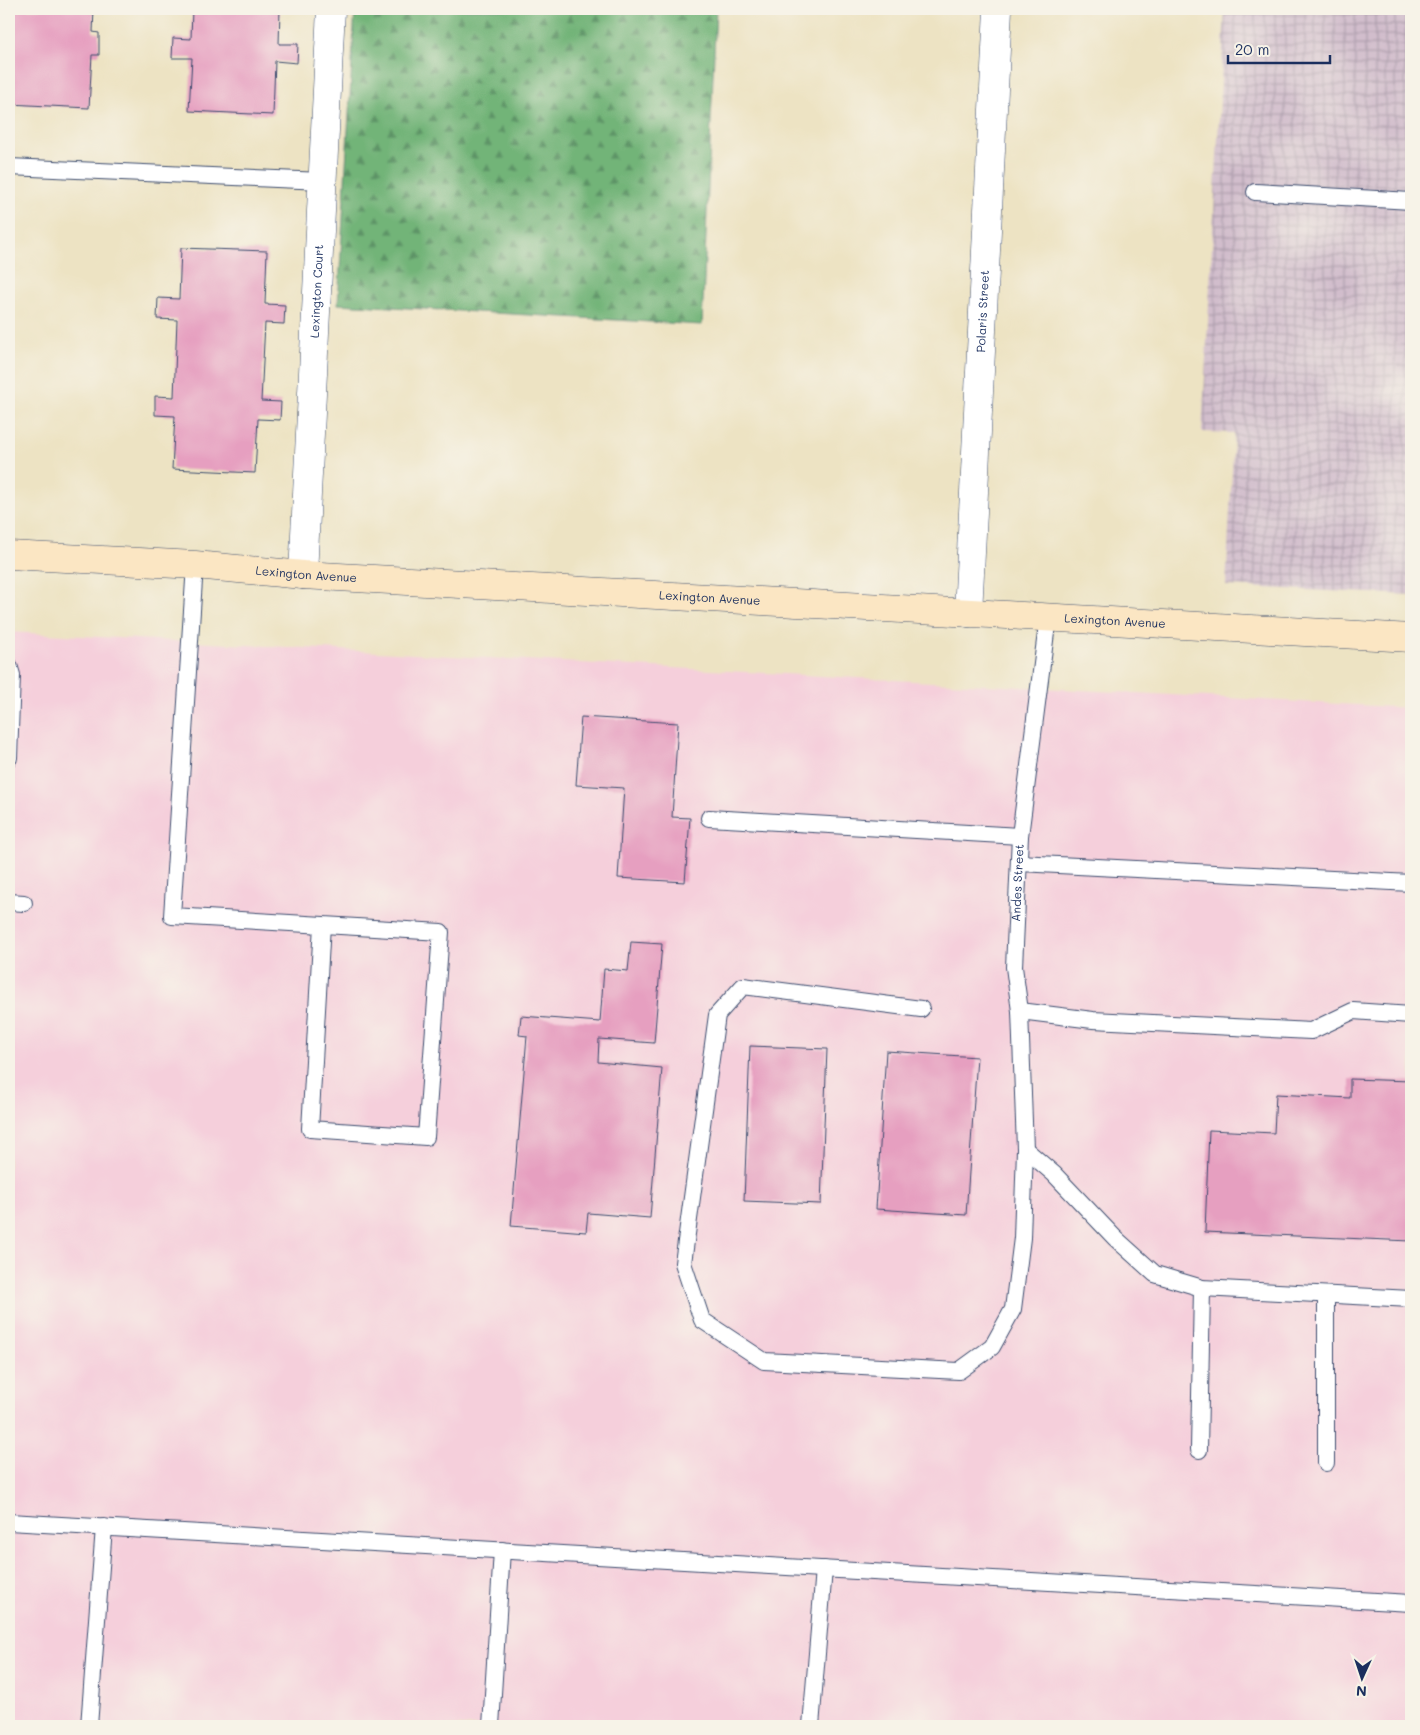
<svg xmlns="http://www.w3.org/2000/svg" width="1420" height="1735" font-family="Mali,sans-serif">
	<defs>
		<pattern id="industrial-grid" width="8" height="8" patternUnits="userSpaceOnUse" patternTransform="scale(1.25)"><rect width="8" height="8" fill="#d1bdcc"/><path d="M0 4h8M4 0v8" fill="none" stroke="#a99aa9"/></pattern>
		<pattern id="forest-firs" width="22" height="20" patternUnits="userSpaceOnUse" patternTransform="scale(1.25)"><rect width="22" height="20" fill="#72b478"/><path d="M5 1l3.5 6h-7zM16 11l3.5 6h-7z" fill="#5d9366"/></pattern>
	</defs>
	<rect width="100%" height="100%" fill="#f7f3e8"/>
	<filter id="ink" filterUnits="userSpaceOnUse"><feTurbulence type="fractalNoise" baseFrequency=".02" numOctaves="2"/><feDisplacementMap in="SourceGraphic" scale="10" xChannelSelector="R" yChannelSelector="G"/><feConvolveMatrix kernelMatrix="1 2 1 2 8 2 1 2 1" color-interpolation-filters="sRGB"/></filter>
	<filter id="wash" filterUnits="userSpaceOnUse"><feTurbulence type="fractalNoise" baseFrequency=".0096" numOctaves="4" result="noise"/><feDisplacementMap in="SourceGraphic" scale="20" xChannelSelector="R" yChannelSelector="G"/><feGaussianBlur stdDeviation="1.12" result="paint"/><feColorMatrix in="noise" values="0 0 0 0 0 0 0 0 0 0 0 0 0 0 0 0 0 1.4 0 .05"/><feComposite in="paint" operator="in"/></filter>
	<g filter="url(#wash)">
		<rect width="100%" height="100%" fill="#ede3c3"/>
		<polygon fill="#f5cfdb" points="9,632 1411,708 1411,1726 9,1726"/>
		<polygon fill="url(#industrial-grid)" points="1225,9 1411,9 1411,595 1226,586 1234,433 1202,432"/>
		<polygon fill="url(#forest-firs)" stroke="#46726b" points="355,9 716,9 702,325 338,304"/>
		<g id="blocks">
			<g fill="#e69fc0">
				<polygon points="9,9 94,9 93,32 99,33 99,55 92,55 89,108 9,104"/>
				<polygon points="192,9 280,9 279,44 298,44 297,63 275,61 273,115 189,111 192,58 172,58 173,38 191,39"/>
				<polygon points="181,248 267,251 265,304 285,305 284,324 265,323 261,401 281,402 280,420 258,419 255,473 172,469 175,416 155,415 155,396 174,397 177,320 157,319 158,298 179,299"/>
				<polygon points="581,717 678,723 672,817 690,818 685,882 618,878 624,788 576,785"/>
				<polygon points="631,942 662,944 654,1043 599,1039 598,1062 662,1068 650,1218 588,1213 586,1232 511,1226 527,1036 519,1035 521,1016 600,1022 604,969 628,971"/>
				<polygon points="750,1046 827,1049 821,1204 744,1201"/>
				<polygon points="886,1051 977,1057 966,1215 876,1209"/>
				<polygon points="1350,1079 1411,1081 1411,1241 1205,1232 1209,1130 1274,1133 1276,1094 1350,1098"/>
			</g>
		</g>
	</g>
	<g filter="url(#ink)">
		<use href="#blocks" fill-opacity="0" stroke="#3a4a6d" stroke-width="1"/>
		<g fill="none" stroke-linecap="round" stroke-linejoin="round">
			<defs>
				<g id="service">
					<polyline points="9,167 322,181"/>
					<polyline points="1255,192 1411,201"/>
					<polyline points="195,565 172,916 441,932 426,1137 310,1129 322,925"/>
					<polyline points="9,665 12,675 9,758"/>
					<polyline points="709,818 1020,836"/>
					<polyline points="1019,863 1411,883"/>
					<polyline points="9,902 24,903"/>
					<path id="s1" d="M921,1009L743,986L717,1015L683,1263L702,1320L764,1361L959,1371L992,1347L1013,1309L1022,1238L1025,1149L1020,1011L1014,967L1020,836L1048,617"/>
					<polyline points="1020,1011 1093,1020 1311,1031 1353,1011 1411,1015"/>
					<polyline points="1025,1149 1054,1174 1115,1238 1155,1274 1202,1288 1411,1299"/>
					<polyline points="1326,1295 1326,1463"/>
					<polyline points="1199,1450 1202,1288"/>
					<polyline points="9,1522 1411,1603"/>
					<polyline points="89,1726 104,1527"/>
					<polyline points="491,1726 502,1550"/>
					<polyline points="811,1726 824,1569"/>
				</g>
				<g id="minor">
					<path id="s2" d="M303,575L331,9"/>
					<path id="s3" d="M968,613L998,9"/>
				</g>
				<g id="secondary">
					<path id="s4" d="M9,555L195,565L303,575L1411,638"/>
				</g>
			</defs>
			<use href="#service" stroke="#3a4a6d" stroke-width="18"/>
			<use href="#minor" stroke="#3a4a6d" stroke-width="29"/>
			<use href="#secondary" stroke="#3a4a6d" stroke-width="29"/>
			<use href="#service" stroke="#fff" stroke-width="16"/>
			<use href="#minor" stroke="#fff" stroke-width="28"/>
			<use href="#secondary" stroke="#fbe6c3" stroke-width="28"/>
		</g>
	</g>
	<g text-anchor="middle" stroke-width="4" stroke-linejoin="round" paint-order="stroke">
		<g font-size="12" fill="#1b2f5e" stroke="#f7f3e8">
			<text dy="4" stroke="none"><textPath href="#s2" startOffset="284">Lexington Court</textPath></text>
			<text dy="4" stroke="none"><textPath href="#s3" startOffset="302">Polaris Street</textPath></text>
			<text dy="4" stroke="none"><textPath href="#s4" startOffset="298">Lexington Avenue</textPath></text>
			<text dy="4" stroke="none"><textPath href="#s4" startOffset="702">Lexington Avenue</textPath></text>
			<text dy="4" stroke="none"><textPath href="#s4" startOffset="1108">Lexington Avenue</textPath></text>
			<text dy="4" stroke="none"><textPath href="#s1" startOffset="1310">Andes Street</textPath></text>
		</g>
	</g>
	<rect width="1420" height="1735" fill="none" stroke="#f7f3e8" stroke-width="30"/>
	<g transform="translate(1362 1678) rotate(183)" stroke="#f7f3e8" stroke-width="4" paint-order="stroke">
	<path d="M0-4L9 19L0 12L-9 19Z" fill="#1b2f5e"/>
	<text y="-8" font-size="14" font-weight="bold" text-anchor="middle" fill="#1b2f5e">N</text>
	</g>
	<path d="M1228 55v8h102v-8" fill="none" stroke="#1b2f5e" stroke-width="2.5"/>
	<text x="1235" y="55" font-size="15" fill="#1b2f5e" stroke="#f7f3e8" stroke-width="4" paint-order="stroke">20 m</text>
</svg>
